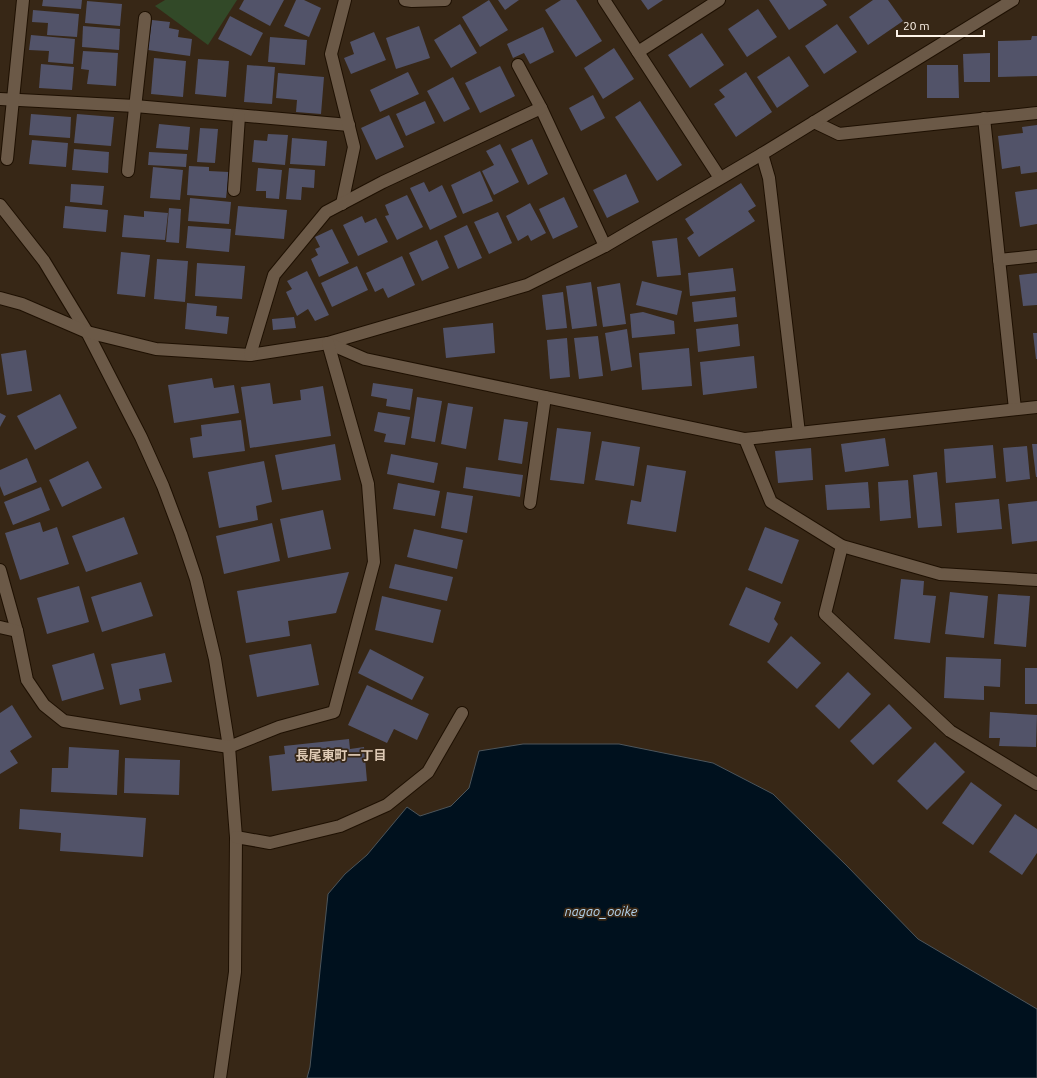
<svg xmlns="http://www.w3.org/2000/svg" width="1037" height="1078" font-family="Ubuntu,'Noto Sans JP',sans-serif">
	<rect width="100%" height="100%" fill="#372716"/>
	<polygon fill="#324928" points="165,0 237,0 208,45 155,6"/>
	<polygon fill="#00111e" stroke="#4c555b" points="523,744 619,744 713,763 773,794 846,865 918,939 1037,1009 1037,1078 307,1078 310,1067 328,894 345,874 367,855 407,807 420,816 451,806 469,788 479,751"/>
	<g fill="#525369">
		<polygon points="43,0 82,0 81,9 42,6"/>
		<polygon points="244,0 284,0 270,26 239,9"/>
		<polygon points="296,0 304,0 321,8 309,37 284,26"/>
		<polygon points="489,0 508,30 480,47 462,17"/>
		<polygon points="498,0 519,0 505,10"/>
		<polygon points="561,0 576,0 602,41 576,57 545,10"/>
		<polygon points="641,0 663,0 648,10"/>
		<polygon points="769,0 823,0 827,5 789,30"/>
		<polygon points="873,0 888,0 903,21 868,45 849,17"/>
		<polygon points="87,1 122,4 120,26 85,23"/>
		<polygon points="758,9 777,37 747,57 728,29"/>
		<polygon points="33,10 79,14 77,37 47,35 48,23 32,22"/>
		<polygon points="230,16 263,33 251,56 218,39"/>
		<polygon points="152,20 170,22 169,28 179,30 178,37 192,39 190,56 148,50"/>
		<polygon points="460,24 477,53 451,68 434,40"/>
		<polygon points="837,24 857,52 824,74 805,46"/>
		<polygon points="83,26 120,29 119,50 82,47"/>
		<polygon points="419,26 430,58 396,69 386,38"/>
		<polygon points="543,27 554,52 530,64 524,53 513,58 507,44"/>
		<polygon points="374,32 386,60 351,74 344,58 354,54 350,42"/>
		<polygon points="702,33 724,65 690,88 668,55"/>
		<polygon points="31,35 75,39 73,64 48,62 49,51 29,50"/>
		<polygon points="1032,36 1037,36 1037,76 998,77 998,41 1031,40"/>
		<polygon points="270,37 307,40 305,65 268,62"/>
		<polygon points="614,48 634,79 603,99 584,68"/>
		<polygon points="83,51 118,53 116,86 87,84 89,70 81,69"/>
		<polygon points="990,53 990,82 964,82 963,54"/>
		<polygon points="789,56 809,86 777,108 757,77"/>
		<polygon points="154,58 186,61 183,97 151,94"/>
		<polygon points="198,59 229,61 226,97 195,94"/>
		<polygon points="41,64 74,67 72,90 39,88"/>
		<polygon points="247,65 275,67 272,104 244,102"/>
		<polygon points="927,65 958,65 959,98 927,98"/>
		<polygon points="500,66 515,96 480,113 465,83"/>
		<polygon points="408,72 419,94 380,112 370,90"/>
		<polygon points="746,72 772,112 736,137 714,104 725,97 719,90"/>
		<polygon points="278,73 324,77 321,114 296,112 297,100 276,98"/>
		<polygon points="453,77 470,109 444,122 427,91"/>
		<polygon points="593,95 605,118 581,131 569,108"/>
		<polygon points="425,101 435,123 406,136 396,114"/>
		<polygon points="640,101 682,165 657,181 615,117"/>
		<polygon points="31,114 71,117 70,138 29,135"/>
		<polygon points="77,114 114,117 111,146 74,143"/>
		<polygon points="389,115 404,147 376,160 361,128"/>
		<polygon points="159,124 190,127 188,150 156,148"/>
		<polygon points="1037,125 1037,172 1021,174 1020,166 1002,169 998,136 1023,133 1022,127"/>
		<polygon points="200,128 218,129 215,163 197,162"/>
		<polygon points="268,134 288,135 285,165 252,162 254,140 267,141"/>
		<polygon points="292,138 327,141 325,166 290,164"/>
		<polygon points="532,139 548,174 528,185 511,149"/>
		<polygon points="32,140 68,143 66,167 29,164"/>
		<polygon points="500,144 519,182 494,195 482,171 494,165 486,151"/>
		<polygon points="74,149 109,152 108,173 72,170"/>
		<polygon points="149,152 187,154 186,167 148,165"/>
		<polygon points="189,166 209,167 209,171 229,172 226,198 187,195"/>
		<polygon points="153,167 183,170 180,200 150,198"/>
		<polygon points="258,168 282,170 279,199 266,198 266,191 256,191"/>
		<polygon points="289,168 315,170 314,188 302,187 301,200 286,199"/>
		<polygon points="480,171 493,201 463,214 451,185"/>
		<polygon points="626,174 639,202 607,218 593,190"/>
		<polygon points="424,182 429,192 442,185 457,217 430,230 410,188"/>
		<polygon points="741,183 756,206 748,211 755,221 699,257 687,238 694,233 685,219"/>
		<polygon points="71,184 104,186 102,205 70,202"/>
		<polygon points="1037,189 1037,224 1020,227 1015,192"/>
		<polygon points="407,195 423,227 397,240 385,216 389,215 385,205"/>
		<polygon points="564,197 578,227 553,239 539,209"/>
		<polygon points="190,198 231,202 229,224 188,221"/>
		<polygon points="530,203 546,233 531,241 528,235 518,241 506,216"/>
		<polygon points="65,206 108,210 106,232 63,228"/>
		<polygon points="238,206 287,210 284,239 235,235"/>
		<polygon points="169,208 181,209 179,243 166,242"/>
		<polygon points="144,211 168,213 165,240 122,237 124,215 144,217"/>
		<polygon points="498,212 512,243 489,254 474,222"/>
		<polygon points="362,216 365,223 376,218 388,242 358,256 343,225"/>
		<polygon points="467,225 482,258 458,269 444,236"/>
		<polygon points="188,226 231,229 229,252 186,248"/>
		<polygon points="332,229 349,263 319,277 311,259 318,255 315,249 320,247 315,237"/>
		<polygon points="677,238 681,275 657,277 652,241"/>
		<polygon points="437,240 449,268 422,281 409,253"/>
		<polygon points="121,252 150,255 145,297 117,294"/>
		<polygon points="402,256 415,285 388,298 383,288 375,292 366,273"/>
		<polygon points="157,259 188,261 185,302 154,299"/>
		<polygon points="197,263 245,266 242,299 195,296"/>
		<polygon points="357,266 368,290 332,307 321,283"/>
		<polygon points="733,268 736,291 690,296 688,273"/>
		<polygon points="307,271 329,315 315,321 308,309 297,316 286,292 292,289 287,281"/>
		<polygon points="1037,273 1037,305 1023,306 1019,275"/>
		<polygon points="642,281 682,291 677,315 636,305"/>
		<polygon points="591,282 597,326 572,329 566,286"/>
		<polygon points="620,283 626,324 603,327 597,287"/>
		<polygon points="563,292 567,328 546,330 542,295"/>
		<polygon points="735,297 737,317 694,322 692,302"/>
		<polygon points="187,303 217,306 216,316 229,317 227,334 185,329"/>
		<polygon points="643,312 674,321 675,334 632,338 630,314"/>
		<polygon points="294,317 296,328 273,330 272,319"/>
		<polygon points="493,323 495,353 446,358 443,328"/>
		<polygon points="738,324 740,346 698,352 696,329"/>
		<polygon points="627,329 632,367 611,371 605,333"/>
		<polygon points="1033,333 1037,333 1037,359 1036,359"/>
		<polygon points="598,336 603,376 579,379 574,338"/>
		<polygon points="567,338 570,377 550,379 547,340"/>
		<polygon points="689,348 692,386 642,390 639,353"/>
		<polygon points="26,350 32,391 7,395 1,354"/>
		<polygon points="754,356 757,388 703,395 700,362"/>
		<polygon points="212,378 214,388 234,385 239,413 174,423 168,385"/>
		<polygon points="270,383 273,404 301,400 300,390 323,386 331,436 250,448 241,387"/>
		<polygon points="373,383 413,389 410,410 386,406 387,399 371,396"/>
		<polygon points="60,394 77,428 35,450 17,416"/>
		<polygon points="417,397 442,401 435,442 411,438"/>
		<polygon points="448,403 473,407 466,449 441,444"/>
		<polygon points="378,412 410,417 405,445 384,442 386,434 374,431"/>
		<polygon points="0,413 6,416 0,427"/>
		<polygon points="504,419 528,422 522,464 498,460"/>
		<polygon points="241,420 245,451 193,458 190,438 202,436 201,425"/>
		<polygon points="557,428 591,432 584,484 550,480"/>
		<polygon points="885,438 889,466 845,472 841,444"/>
		<polygon points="602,441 640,447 634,486 595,480"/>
		<polygon points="335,444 341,480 282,490 275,455"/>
		<polygon points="1032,444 1037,444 1037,477 1036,477"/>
		<polygon points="993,445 996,478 946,483 944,449"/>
		<polygon points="1027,446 1030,479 1006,482 1003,448"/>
		<polygon points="811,448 813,480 778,483 775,451"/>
		<polygon points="391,454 438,463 434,483 387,474"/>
		<polygon points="27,458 37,482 4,496 0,486 0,470"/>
		<polygon points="88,461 102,488 62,507 49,480"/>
		<polygon points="264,461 272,502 256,506 258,520 219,528 208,472"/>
		<polygon points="647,465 686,471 676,532 627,524 631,500 641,502"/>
		<polygon points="466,467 523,475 520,497 463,488"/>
		<polygon points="937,472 942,526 918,528 913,475"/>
		<polygon points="908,480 911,518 880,521 878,482"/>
		<polygon points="868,482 870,508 827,510 825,485"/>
		<polygon points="398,483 440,491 435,516 393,509"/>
		<polygon points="41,487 50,510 13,525 4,502"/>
		<polygon points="447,492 473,496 467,533 441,528"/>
		<polygon points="999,499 1002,529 957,533 955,503"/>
		<polygon points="1037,501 1037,541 1012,544 1008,504"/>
		<polygon points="323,510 331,549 288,558 280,519"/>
		<polygon points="124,517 138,554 86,572 72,536"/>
		<polygon points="40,522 43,532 57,527 69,564 20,580 5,533"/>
		<polygon points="272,523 280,561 224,574 216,536"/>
		<polygon points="765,527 799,540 782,584 748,570"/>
		<polygon points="414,529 463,540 457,569 407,557"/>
		<polygon points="395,564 453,577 447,601 389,588"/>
		<polygon points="349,572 336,613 288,621 290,636 246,643 237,591"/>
		<polygon points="901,579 924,581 923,595 936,596 930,643 894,639"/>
		<polygon points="141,582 153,616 102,632 91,597"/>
		<polygon points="79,586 89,622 47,634 37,598"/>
		<polygon points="746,587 781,602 774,619 778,624 769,643 729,625"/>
		<polygon points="950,592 988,596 984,638 945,634"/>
		<polygon points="998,594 1030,596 1026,647 994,644"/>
		<polygon points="382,596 441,610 433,643 375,630"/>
		<polygon points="791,636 821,663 797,689 767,662"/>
		<polygon points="311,644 319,685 257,697 249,655"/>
		<polygon points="370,649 424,677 412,700 358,673"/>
		<polygon points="94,653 104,689 62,701 52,665"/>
		<polygon points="165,653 172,682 139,689 141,700 120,705 111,664"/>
		<polygon points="946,657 1001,659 1000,687 984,686 984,700 944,698"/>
		<rect x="1025" y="668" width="12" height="36"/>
		<polygon points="848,672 871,694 839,729 815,706"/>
		<polygon points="367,685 429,714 417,740 394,729 387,743 348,725"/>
		<polygon points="889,704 912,728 873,765 850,741"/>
		<polygon points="12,705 32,737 10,751 18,763 0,774 0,713"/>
		<polygon points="990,712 1037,715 1036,747 999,746 1000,738 989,738"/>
		<polygon points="349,739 350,749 364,747 367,781 272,791 269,756 285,754 284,746"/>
		<polygon points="935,742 965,772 927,810 897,781"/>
		<polygon points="69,747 119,750 117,795 51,792 52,768 68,768"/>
		<polygon points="125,758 180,760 179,795 124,793"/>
		<polygon points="971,782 1002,805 973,845 942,823"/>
		<polygon points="20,809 146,818 143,857 60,851 61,833 19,829"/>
		<polygon points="1015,814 1037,829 1037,853 1022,875 989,852"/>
	</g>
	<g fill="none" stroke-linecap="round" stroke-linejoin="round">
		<defs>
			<g id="minor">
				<polyline points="405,0 412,1 445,0"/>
				<polyline points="604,0 720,178"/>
				<polyline points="638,52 719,0"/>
				<polyline points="518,65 541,108 605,246"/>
				<polyline points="0,99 135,106 349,125"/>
				<polyline points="984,118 1015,409"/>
				<polyline points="814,122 839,134 1037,113"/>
				<polyline points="762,154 769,178 799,433"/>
				<polyline points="7,159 23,0"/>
				<polyline points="128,171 145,18"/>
				<polyline points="234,190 239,116"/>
				<polyline points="342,204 354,147 331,54 345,0"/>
				<polyline points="0,205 44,261 87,332 141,437 163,486 181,534 196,579 215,659 229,747 236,837 235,972 220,1078"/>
				<polyline points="999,260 1037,256"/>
				<polyline points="0,298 22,304 87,332 156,349 250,355 328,343 527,285 605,246 762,154 1013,0"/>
				<polyline points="328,343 365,359 745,439 1037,407"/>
				<polyline points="250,355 274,275 326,212 383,182 541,108"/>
				<polyline points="745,439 771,502 842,546 940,574 1037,580"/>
				<polyline points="530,503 545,397"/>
				<polyline points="842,546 825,614 950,731 1037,784"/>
				<polyline points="0,570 17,631 27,680 44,705 64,721 229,747 279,727 334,712 374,562 368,484 328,343"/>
				<polyline points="0,627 17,631"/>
				<polyline points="236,837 270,843 340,826 387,805 428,772 462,713"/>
			</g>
		</defs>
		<use href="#minor" stroke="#1e1002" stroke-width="14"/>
		<use href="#minor" stroke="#6b5947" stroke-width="12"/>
	</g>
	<g text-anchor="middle" stroke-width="3.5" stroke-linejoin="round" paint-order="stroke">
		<g font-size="13" font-weight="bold" fill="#dfcbb6" stroke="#372716">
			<text x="341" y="760">長尾東町一丁目</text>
		</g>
		<g font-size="13" font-style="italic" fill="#b4d6f0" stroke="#372716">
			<text x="601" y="916">nagao_ooike</text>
		</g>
	</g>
	<path d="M897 30v6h87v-6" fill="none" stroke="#fdf3e8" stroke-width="2"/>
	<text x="903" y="30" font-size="12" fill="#fdf3e8" stroke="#372716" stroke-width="3" paint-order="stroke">20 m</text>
</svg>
